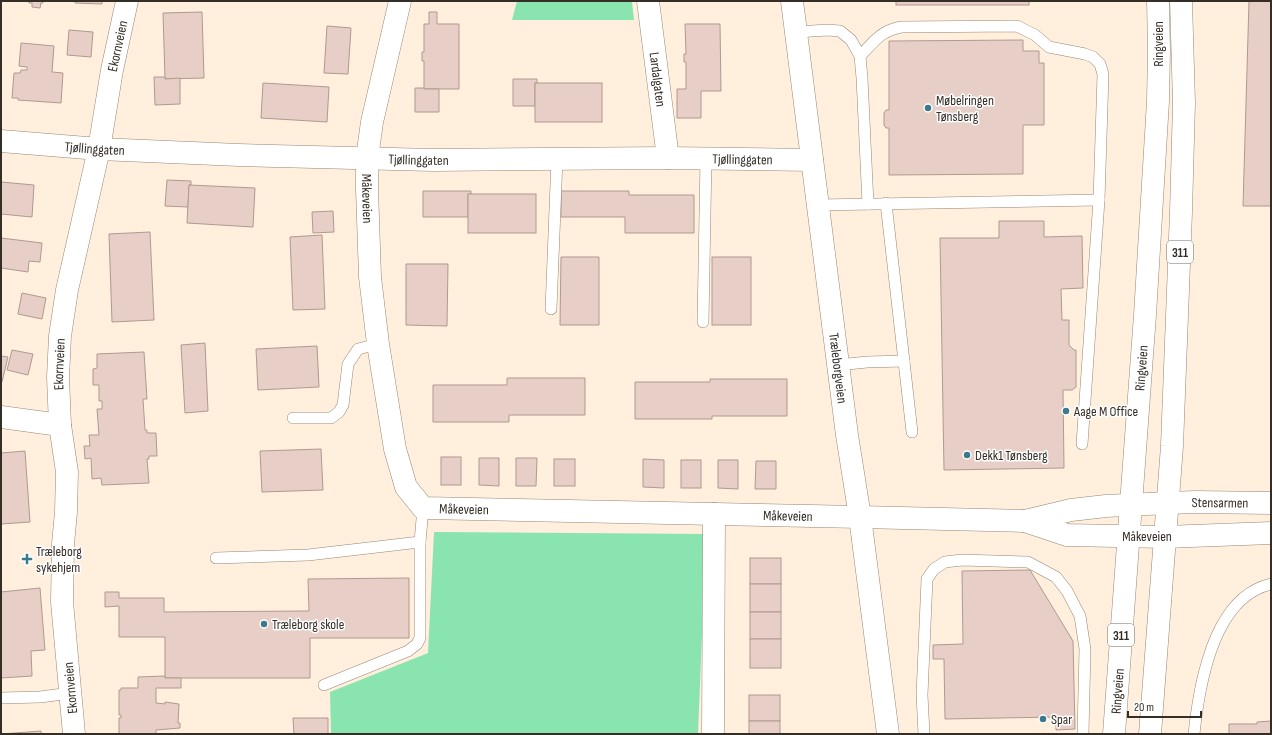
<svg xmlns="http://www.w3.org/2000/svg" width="1272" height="735" font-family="'Sofia Sans Condensed',sans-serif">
	<rect width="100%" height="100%" fill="#ffefdc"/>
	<g fill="#89e4b0">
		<polygon points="517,1 632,1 634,20 512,20"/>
		<polygon points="434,532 706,534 698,734 331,734 330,692 428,653"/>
	</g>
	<g fill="#e7cec6" stroke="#b19991">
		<polygon points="29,1 43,1 43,3 41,3 40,8 32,7 32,3 29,3"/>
		<polygon points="75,1 102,1 102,4 75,3"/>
		<rect x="896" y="1" width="133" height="4"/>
		<polygon points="1249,1 1271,1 1271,206 1243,206"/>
		<polygon points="202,12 204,78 165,79 163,13"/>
		<polygon points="429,12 437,12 437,24 459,24 459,89 424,89 424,61 422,61 422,52 424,52 424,24 429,24"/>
		<polygon points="685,24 720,24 721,91 701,91 701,118 677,118 677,89 686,89 686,62 684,62 684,54 686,54"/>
		<polygon points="327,26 351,28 348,74 324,73"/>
		<polygon points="69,30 93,32 91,57 67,55"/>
		<polygon points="1023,40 1023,51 1039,51 1039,63 1044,63 1044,125 1023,125 1023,174 889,175 889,128 886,128 884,125 884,113 886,110 889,110 889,41"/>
		<polygon points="21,43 54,46 52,72 63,73 61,103 18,100 18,98 12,98 14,73 20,73 21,70 27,70 27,67 19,66"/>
		<polygon points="154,77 165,77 165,79 180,78 180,104 155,105"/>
		<polygon points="513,79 537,79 537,83 535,83 535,106 513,106"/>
		<polygon points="263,83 329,87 327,122 261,118"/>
		<rect x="535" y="83" width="67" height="39"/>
		<polygon points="415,88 424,88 424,89 439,89 439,112 415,112"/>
		<polygon points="167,180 191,181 191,185 189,185 188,207 165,206"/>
		<polygon points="1,182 34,185 32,217 1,214"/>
		<polygon points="189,185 255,188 253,227 187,223"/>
		<polygon points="423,191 471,191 471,194 468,194 468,217 423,217"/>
		<polygon points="561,191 629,191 629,195 694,195 694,233 625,233 625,217 561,217"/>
		<rect x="468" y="194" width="68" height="39"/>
		<polygon points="333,211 334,232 313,233 312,212"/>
		<polygon points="999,221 1044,221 1044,237 1082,236 1083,288 1061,289 1062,320 1069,320 1069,345 1074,350 1076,350 1076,387 1072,390 1063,390 1064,468 944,470 940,238 999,238"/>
		<polygon points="150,232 154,320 112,322 109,234"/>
		<polygon points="322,235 325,309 293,310 290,237"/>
		<polygon points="1,238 42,243 40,262 29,261 28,272 1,268"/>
		<polygon points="561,257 599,257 599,325 560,325"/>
		<rect x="712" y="257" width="39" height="68"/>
		<polygon points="406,264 448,264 447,326 406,325"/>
		<polygon points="22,293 46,298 42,319 18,314"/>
		<polygon points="205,343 208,411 185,413 181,345"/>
		<polygon points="317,346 319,387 258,390 256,349"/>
		<polygon points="12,350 33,354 28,375 7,370"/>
		<polygon points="144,352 147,399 143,399 145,430 147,430 147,433 156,433 157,456 149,456 149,459 147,459 149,483 102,485 101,478 92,479 91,458 85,459 84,446 90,446 89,435 99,435 97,409 102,409 102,401 99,401 99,385 93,385 93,369 97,368 97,354"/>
		<polygon points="1,356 8,357 2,382 1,382"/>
		<polygon points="507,378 585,378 585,415 509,415 509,422 433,422 433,385 507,385"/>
		<polygon points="710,379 787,379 787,416 712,416 712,419 635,419 635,382 710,382"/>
		<polygon points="321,449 323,490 262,492 260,451"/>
		<polygon points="25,451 30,522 1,524 1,453"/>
		<rect x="441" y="457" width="20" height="28"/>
		<polygon points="479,458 499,458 499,486 479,485"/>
		<polygon points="516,458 537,458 536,486 516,486"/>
		<rect x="554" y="459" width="21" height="27"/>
		<polygon points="643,459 664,460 664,488 643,487"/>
		<rect x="681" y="460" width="20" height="28"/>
		<polygon points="718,460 738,460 738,489 718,488"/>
		<polygon points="756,461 776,461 776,489 755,489"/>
		<rect x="750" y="558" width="31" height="26"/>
		<polygon points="1030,570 1073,641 1075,729 1056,730 1056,717 945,719 944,659 933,659 933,645 963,644 962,571"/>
		<polygon points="409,578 409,638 310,638 310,678 165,678 165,637 119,637 119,606 105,607 105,592 119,592 119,598 164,598 164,612 309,611 308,579"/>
		<rect x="750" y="584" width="31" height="28"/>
		<polygon points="40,588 45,650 31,651 32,676 1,678 1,592"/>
		<rect x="750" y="612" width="31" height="27"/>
		<rect x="750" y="639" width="31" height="29"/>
		<polygon points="165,676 165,678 181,678 181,688 156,688 156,703 165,704 165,702 179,704 178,723 180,723 180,728 156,730 156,734 119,734 119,718 121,718 121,715 119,715 119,690 121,690 121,688 138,688 138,677"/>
		<rect x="749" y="695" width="31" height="26"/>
		<polygon points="293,718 328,718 328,734 294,734"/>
		<rect x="749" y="721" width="31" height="13"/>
		<polygon points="1271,721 1271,734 1229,734 1229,724 1257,724 1257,722"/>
		<polygon points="41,731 41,734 1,734"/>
	</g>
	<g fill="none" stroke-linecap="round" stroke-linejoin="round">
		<defs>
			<g id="service">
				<polyline points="796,32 828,30 840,31 851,40 860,56 862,78 868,204"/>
				<path d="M860,56C874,42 880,31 901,27L1017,26L1035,35L1049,47L1085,54L1093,57L1100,64L1103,74L1099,200L1082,444"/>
				<polyline points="886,203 912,432"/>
				<polyline points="818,205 1099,200"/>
				<polyline points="551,309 557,159"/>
				<polyline points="703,322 706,158"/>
				<polyline points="838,365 867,362 904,361"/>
				<polyline points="293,418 331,418 339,412 343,405 348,364 358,349 378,344"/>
				<polyline points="216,558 308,555 420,542"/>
				<polyline points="324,685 408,651 417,644 420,638 420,542 423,508"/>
				<polyline points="1,698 40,697 71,693"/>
				<polyline points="924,734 922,695 927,579 934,569 945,562 962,560 1028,562 1056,577 1067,591 1080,616 1085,649 1083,734"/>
				<path d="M1194,734C1199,685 1213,597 1271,584"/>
			</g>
			<g id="minor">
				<path id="s1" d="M400,1L372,122L367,158V189L370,277L378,344L395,449L406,487L423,508L860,517"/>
				<path id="s2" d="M648,1L668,158"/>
				<path id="s3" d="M1,141L99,149L239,155L433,160L668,158L812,160"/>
				<polyline points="1,417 60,425"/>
				<path id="s4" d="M1168,503L1196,502L1271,503"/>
				<polyline points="1165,537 1271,533"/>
				<path id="s5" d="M74,734L62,602L63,544L66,512L67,472L60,425L58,377L60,336L67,290L99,149L112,70L127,1"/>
				<polyline points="713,734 714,514"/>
			</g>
			<g id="tertiary">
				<path id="s6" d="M792,1L847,435L860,517L888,734"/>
				<polyline points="860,517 1025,521 1071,510 1106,506 1168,503"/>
				<polyline points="1025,521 1067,535 1165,537"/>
			</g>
			<g id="primary">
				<path id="s7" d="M1114,734L1145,315L1158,101L1159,50L1158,1"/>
				<polyline points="1150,734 1172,446 1181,212 1184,103 1181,1"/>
			</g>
		</defs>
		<use href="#service" stroke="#958775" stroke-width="12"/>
		<use href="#minor" stroke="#958775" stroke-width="23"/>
		<use href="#tertiary" stroke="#958775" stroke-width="23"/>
		<use href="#primary" stroke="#958775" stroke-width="23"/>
		<use href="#service" stroke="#fff" stroke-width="11"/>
		<use href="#minor" stroke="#fff" stroke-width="22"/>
		<use href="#tertiary" stroke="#fff" stroke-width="22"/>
		<use href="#primary" stroke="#fff" stroke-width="22"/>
	</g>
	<g fill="#3a7a8e" stroke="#fff" stroke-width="1.5">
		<circle cx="928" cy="108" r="4"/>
		<circle cx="1066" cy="411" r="4"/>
		<circle cx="967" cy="455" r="4"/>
		<path d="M25 553h4v4h4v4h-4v4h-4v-4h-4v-4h4z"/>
		<circle cx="264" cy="624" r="4"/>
		<circle cx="1043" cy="719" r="4"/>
	</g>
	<g text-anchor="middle" stroke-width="3" stroke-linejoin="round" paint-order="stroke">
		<g fill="#fff" stroke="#716d68" stroke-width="1">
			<rect x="1167" y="241" width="26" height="22" rx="3"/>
			<rect x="1108" y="624" width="26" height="22" rx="3"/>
		</g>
		<g font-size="13" font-weight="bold" fill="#342e27">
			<text x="1180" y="257">311</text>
			<text x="1121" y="640">311</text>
		</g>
		<g font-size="14" fill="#342e27" stroke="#fff">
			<text transform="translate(1158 44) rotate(-90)" y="5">Ringveien</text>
			<text dy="5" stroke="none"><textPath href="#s5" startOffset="695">Ekornveien</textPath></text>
			<text dy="5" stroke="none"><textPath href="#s2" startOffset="79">Lardalgaten</textPath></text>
			<text dy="5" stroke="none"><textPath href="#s3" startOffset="94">Tjøllinggaten</textPath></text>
			<text dy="5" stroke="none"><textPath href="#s3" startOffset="418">Tjøllinggaten</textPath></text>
			<text dy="5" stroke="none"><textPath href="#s3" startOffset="742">Tjøllinggaten</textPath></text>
			<text dy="5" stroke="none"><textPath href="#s1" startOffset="201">Måkeveien</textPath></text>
			<text dy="5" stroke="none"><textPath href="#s5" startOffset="371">Ekornveien</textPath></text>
			<text dy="5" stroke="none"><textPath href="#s6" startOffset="370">Træleborgveien</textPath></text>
			<text dy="5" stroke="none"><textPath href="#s7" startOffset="367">Ringveien</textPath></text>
			<text dy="5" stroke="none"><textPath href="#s4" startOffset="52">Stensarmen</textPath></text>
			<text dy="5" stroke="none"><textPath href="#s1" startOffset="561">Måkeveien</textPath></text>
			<text dy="5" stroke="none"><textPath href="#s1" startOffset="885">Måkeveien</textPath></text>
			<text x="1147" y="541">Måkeveien</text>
			<text transform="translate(70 688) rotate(-95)" y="5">Ekornveien</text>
			<text dy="5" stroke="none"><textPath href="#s7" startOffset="43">Ringveien</textPath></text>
		</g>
		<g font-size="14" fill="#342e27" stroke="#fff" text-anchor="start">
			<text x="936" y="105">Møbelringen<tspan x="936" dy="16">Tønsberg</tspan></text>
			<text x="1074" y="416">Aage M Office</text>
			<text x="975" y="460">Dekk1 Tønsberg</text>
			<text x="36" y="556">Træleborg<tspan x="36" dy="16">sykehjem</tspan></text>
			<text x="272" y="629">Træleborg skole</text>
			<text x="1051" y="724">Spar</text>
		</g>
	</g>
	<rect width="1272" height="735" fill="none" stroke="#342e27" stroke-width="4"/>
	<path d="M1128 711v6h73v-6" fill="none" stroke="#342e27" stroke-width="2"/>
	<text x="1134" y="711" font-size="12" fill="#342e27" stroke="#ffffff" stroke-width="3" paint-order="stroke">20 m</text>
</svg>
